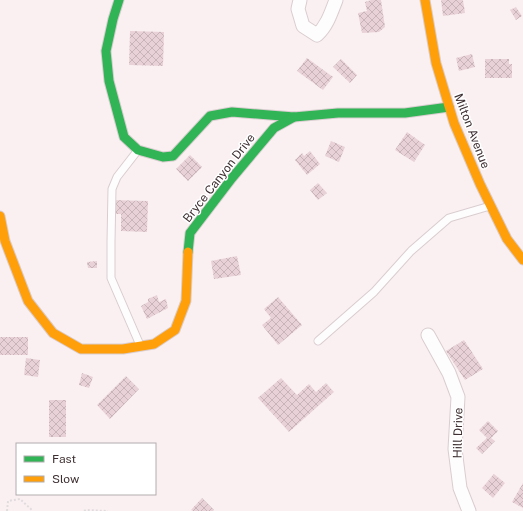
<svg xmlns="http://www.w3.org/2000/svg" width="523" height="511" font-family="'Public Sans',sans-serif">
	<defs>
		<pattern id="building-cross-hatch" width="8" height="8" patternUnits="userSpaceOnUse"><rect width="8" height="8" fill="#e9d2d7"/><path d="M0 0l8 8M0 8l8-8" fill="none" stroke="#c9b5b9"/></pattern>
	</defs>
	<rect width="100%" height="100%" fill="#faf0f2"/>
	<g fill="url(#building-cross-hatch)">
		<polygon points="371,0 381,0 385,27 379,32 362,33 358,13 367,11 365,2"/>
		<polygon points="441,0 463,0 465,13 443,16"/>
		<polygon points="516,7 522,16 516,20 510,10"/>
		<polygon points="130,31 164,32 163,66 129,65"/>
		<polygon points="472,54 475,67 459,71 456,58"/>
		<polygon points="307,58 333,77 323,90 297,71"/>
		<polygon points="341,59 357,75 350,83 333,67"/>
		<polygon points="485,59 509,59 509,64 512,64 512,78 485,78"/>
		<polygon points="407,132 425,145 414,162 395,150"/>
		<polygon points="331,141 345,147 339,162 325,156"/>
		<polygon points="310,151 320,164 307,175 295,160 302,153 304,156"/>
		<polygon points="190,155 202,167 188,181 176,169"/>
		<polygon points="318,183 327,193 318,200 310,190"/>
		<polygon points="113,200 148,201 147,232 121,231 121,214 112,214"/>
		<polygon points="237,256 241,275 214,279 211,261"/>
		<polygon points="97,261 97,268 88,268 87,262"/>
		<polygon points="157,295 159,302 166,299 168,308 147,319 141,306 148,302 148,299"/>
		<polygon points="278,297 302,325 278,345 262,325 271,318 264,309"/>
		<rect x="0" y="337" width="28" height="18"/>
		<polygon points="464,340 483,369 465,380 446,351"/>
		<polygon points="26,358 40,360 38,377 24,375"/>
		<polygon points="82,373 93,377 89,388 79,385"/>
		<polygon points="126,376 139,389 110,419 97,405"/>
		<polygon points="281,378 297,395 309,384 316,392 326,383 334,392 289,432 258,398"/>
		<rect x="49" y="400" width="17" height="37"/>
		<polygon points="488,421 498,431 491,438 495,441 482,454 476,448 487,438 479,430"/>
		<polygon points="494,474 505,483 493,498 482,488"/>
		<polygon points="523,483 523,508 512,502"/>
		<polygon points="202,498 214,510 213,511 193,511 191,510"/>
	</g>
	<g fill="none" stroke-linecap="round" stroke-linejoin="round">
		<defs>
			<g id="lane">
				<polyline points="138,150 117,177 112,189 111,242 111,278 140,345"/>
				<polyline points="318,341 374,292 411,251 449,218 490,206"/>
			</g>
			<g id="street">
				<path d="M300,0L298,9L303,26L317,35C327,26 331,13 336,0"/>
				<polyline points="428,335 449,373 458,397 455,449 460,488 469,511"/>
			</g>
			<g id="fast">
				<polyline points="119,0 113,19 106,51 109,81 124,137 138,150 163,157 173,156 210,116 232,112 294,117"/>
				<polyline points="188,252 190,233 232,178 274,128 294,117 338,113 405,113 449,107"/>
			</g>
			<g id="slow">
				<polyline points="425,0 436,63 454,123 480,184 507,239 523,260"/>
				<polyline points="0,216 5,241 28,301 53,333 81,349 123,349 154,344 175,330 186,301 188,252"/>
			</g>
		</defs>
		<use href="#lane" stroke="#dacdd0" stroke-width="9"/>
		<use href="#street" stroke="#dacdd0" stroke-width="15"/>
		<use href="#fast" stroke="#dacdd0" stroke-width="11"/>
		<use href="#slow" stroke="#dacdd0" stroke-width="11"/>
		<g stroke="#e0dcde" stroke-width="2" stroke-dasharray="2 2" stroke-linecap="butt">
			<polyline points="7,511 8,501 20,499 33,511"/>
			<polyline points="84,511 86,510 108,511"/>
		</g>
		<use href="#lane" stroke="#fefdfd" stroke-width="7"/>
		<use href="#street" stroke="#fefdfd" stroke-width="13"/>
		<use href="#fast" stroke="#30b455" stroke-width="9"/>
		<use href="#slow" stroke="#ff9f0a" stroke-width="9"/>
	</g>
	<g text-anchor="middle" stroke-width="3" stroke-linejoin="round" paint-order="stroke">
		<g font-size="12" fill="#3e2f32" stroke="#fff">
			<text transform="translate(472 131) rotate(69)" y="4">Milton Avenue</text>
			<text transform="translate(219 178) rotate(-52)" y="4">Bryce Canyon Drive</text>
			<text transform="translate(458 433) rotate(-89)" y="4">Hill Drive</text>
		</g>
	</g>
	<rect x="16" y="443" width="140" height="52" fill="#ffffff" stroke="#b2acad"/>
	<rect x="24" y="456" width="20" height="6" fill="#30b455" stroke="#b2acad"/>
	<text x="52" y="463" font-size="12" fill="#3e2f32">Fast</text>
	<rect x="24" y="476" width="20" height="6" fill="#ff9f0a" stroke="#b2acad"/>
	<text x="52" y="483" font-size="12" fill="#3e2f32">Slow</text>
</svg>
